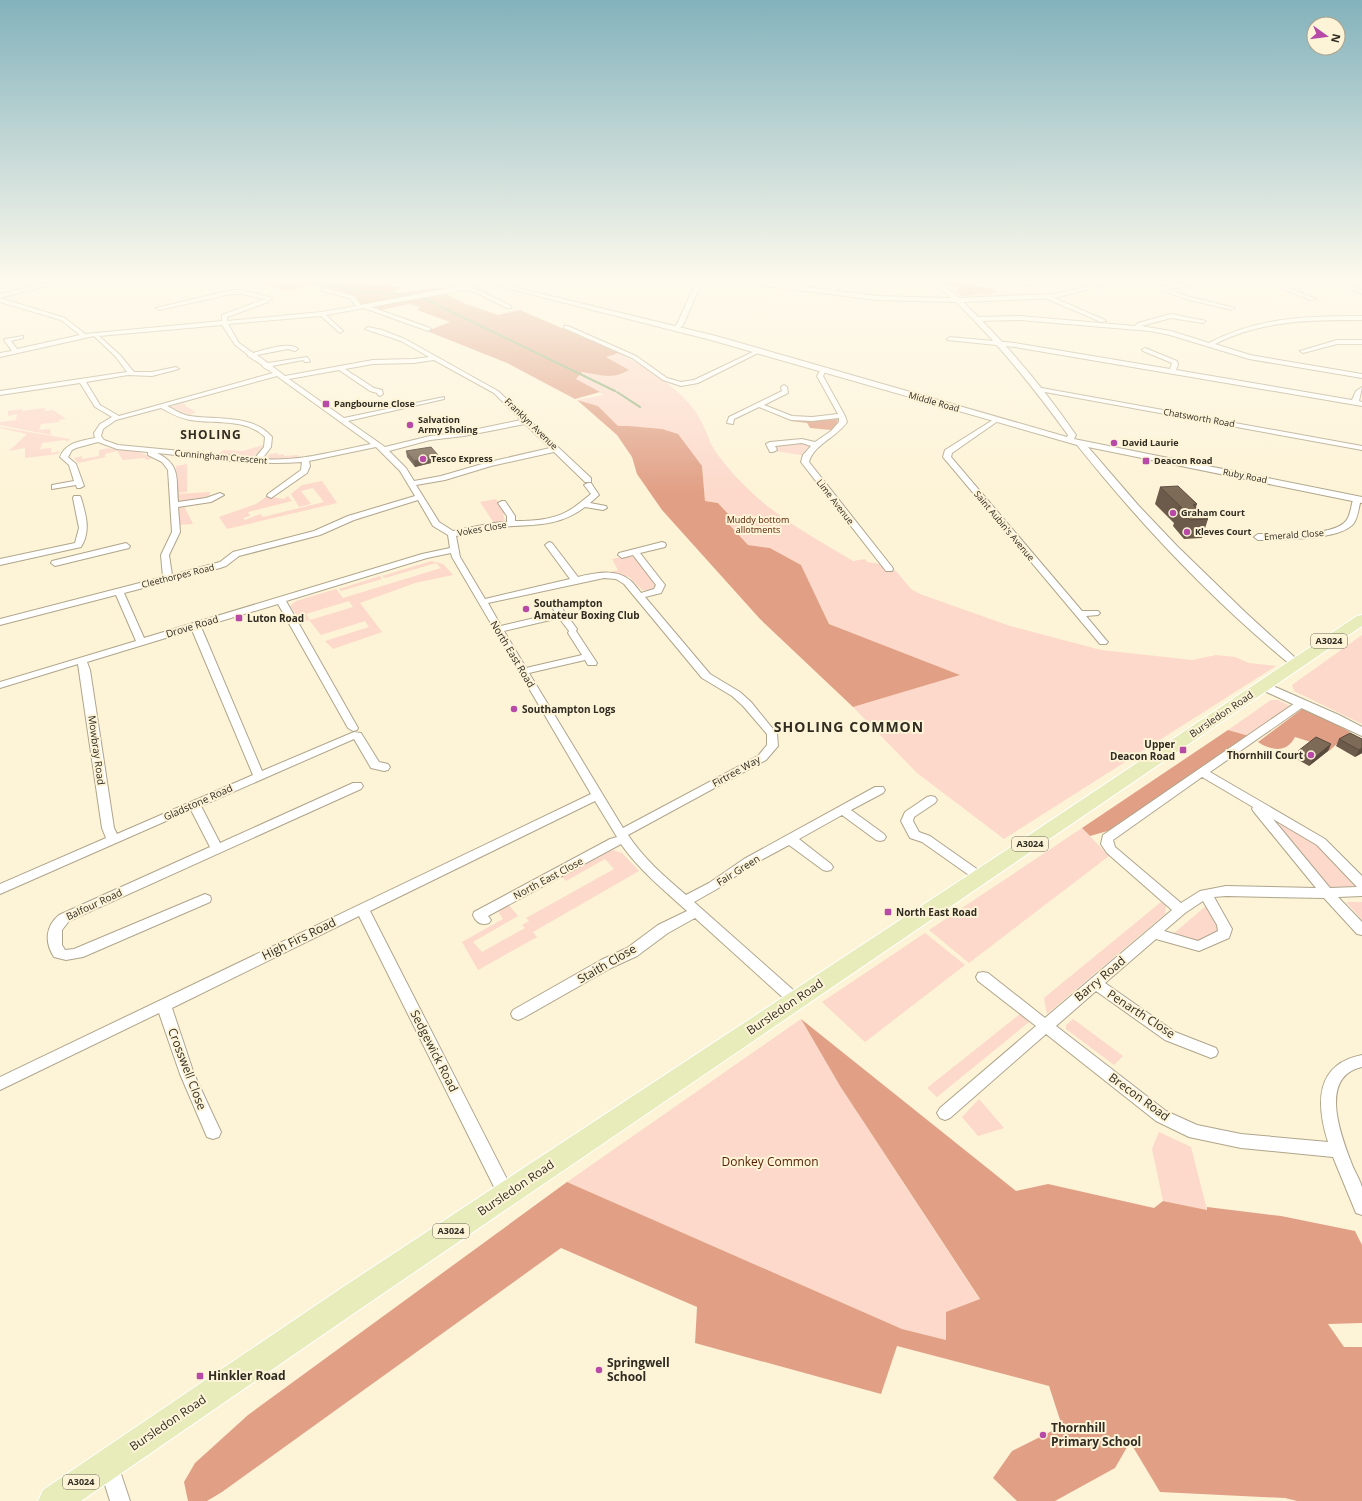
<svg xmlns="http://www.w3.org/2000/svg" width="1362" height="1501" font-family="'Open Sans',sans-serif">
	<rect width="100%" height="100%" fill="#fdf3d7"/>
	<g fill="#fcd9cb" fill-rule="evenodd">
		<polygon points="996,291 1022,293 1044,293 1046,294 967,298 961,297 958,294 972,297 983,293 998,292"/>
		<path d="M619,353C646,368 679,387 697,414C703,424 707,434 711,444C716,454 733,474 741,482C772,515 814,538 853,561L865,559L867,562L880,564L886,571L895,570L911,589L920,594L1010,626L1101,650L1192,660L1216,655L1235,657L1249,663L1276,666L1004,839L917,773L853,707L959,675L829,624L801,565L770,548L748,545L725,520L730,516L718,503L705,501L702,466L628,426H618L598,406L577,400L604,395L576,379L582,372C599,375 612,380 629,370L605,357Z"/>
		<polygon points="182,403 186,405 185,406 196,412 190,415 170,407"/>
		<polygon points="45,408 45,411 53,410 66,419 59,420 59,422 41,424 39,430 50,429 51,435 0,425 0,422 16,420 17,414 8,416 8,411 22,409 22,411"/>
		<polygon points="0,427 70,439 67,442 65,440 42,443 40,449 51,448 51,453 60,451 58,454 25,458 25,448 9,451 27,434 0,428"/>
		<polygon points="800,443 809,446 801,455 775,451 774,447 775,445"/>
		<polygon points="263,445 259,452 252,457 218,454 224,450 243,451"/>
		<polygon points="108,448 139,452 153,458 147,460 144,458 123,460 117,451 105,454 106,457 78,463 74,458 82,456 82,459 99,456 99,450"/>
		<polygon points="278,453 278,455 284,454 284,456 298,455 299,459 266,459 269,454"/>
		<polygon points="187,464 187,492 177,493 176,466"/>
		<polygon points="322,481 337,503 227,529 219,517 256,504 267,496 284,499 288,496 292,501 248,512 250,516 243,518 245,520 260,514 263,517 324,502 313,488 301,491 311,504 299,507 291,494 302,485"/>
		<polygon points="210,492 209,498 190,502 178,502 177,494"/>
		<polygon points="496,499 506,514 503,514 505,521 494,523 480,502"/>
		<polygon points="184,506 193,524 179,525 178,509 180,507"/>
		<polygon points="627,556 635,557 655,582 656,585 653,590 642,590 629,577 611,572 618,570 612,559"/>
		<path d="M431,561L443,564L453,575L415,583L360,603L382,632L333,649L325,641L369,627L365,621L321,635L309,620L301,622L291,607V605L296,601L336,589L343,598L441,568L436,563L385,578L382,576ZM349,601L353,607L310,620L306,614Z"/>
		<polygon points="380,576 382,579 341,591 339,589"/>
		<polygon points="1362,635 1362,724 1294,691 1292,685"/>
		<polygon points="1271,700 1278,700 1290,706 1249,736 1228,730"/>
		<path d="M1281,824C1314,835 1336,862 1359,887L1328,888L1279,827Z"/>
		<polygon points="1082,828 1109,856 969,963 929,930"/>
		<polygon points="613,850 622,853 639,871 533,932 537,937 478,970 462,942 503,919 499,913 500,910 508,904 518,916 473,942 482,952 525,928 522,925 529,921 526,918 614,869 605,859 566,881 562,877 608,852"/>
		<polygon points="1161,902 1166,906 1165,914 1047,1014 1044,998"/>
		<polygon points="1346,902 1362,902 1362,920"/>
		<polygon points="1207,905 1220,931 1196,942 1172,935"/>
		<polygon points="925,933 965,965 865,1042 822,1002"/>
		<polygon points="1020,1014 1029,1022 937,1097 927,1088"/>
		<polygon points="801,1019 840,1086 980,1300 946,1340 902,1329 567,1182"/>
		<polygon points="1073,1019 1123,1056 1114,1065 1066,1029 1066,1025"/>
		<polygon points="979,1099 1004,1128 978,1136 962,1117"/>
		<polygon points="1159,1132 1191,1147 1207,1210 1163,1201 1152,1149"/>
	</g>
	<g fill="#e1a086">
		<path d="M254,282H365L376,286L384,283L401,288L391,294L436,288L463,303L498,315L520,310L619,353L606,357L629,370C612,380 600,375 582,372L576,379L600,392L575,399L507,363L427,331L450,322L417,310L420,307L409,304L381,310L373,307L362,305L354,295L312,285L287,291Z"/>
		<path d="M943,282H967L981,287L990,288L998,292C993,294 988,293 982,293C973,295 964,299 955,292L959,287L948,285Z"/>
		<polygon points="577,400 598,406 618,426 628,426 662,429 678,434 702,466 705,501 718,503 730,516 725,520 748,545 770,548 801,565 829,624 960,675 853,707 760,619 662,510 637,474 632,457 617,435"/>
		<polygon points="838,419 836,427 831,430 810,428 807,423 791,421"/>
		<path d="M1302,709L1326,719L1350,732L1329,751L1314,743L1295,737C1287,753 1271,751 1258,742Z"/>
		<polygon points="1228,730 1249,736 1111,830 1090,836 1082,828"/>
		<polygon points="801,1019 1016,1191 1048,1184 1154,1208 1163,1201 1207,1210 1207,1207 1281,1216 1355,1231 1362,1245 1362,1323 1328,1324 1344,1347 1362,1347 1362,1501 1297,1501 1285,1498 1160,1492 1130,1442 1115,1468 1055,1501 1017,1501 993,1478 1012,1451 1062,1426 1049,1386 897,1346 881,1394 695,1343 697,1307 561,1248 222,1492 207,1501 188,1501 184,1482 195,1463 248,1415 567,1182 902,1329 946,1340 946,1312 980,1299 840,1086"/>
	</g>
	<g fill="none" stroke-linecap="round" stroke-linejoin="round">
		<g stroke="#8baf79" stroke-width="2">
			<polyline points="313,282 368,292 417,295 615,391"/>
			<polyline points="617,392 640,407"/>
		</g>
		<defs>
			<g id="minor">
				<polygon points="52,282 63,282 0,298 0,294"/>
				<path d="M481,282H491L471,288L481,291L511,306V308H507L477,293L465,290L371,307L430,328L431,329L428,331L364,308L326,315L342,330L343,331L340,333L321,316L228,324L239,343L253,353C264,350 290,341 298,349L295,351L288,349L257,355L268,363L307,357L310,361L309,362H305L303,360L272,366L285,376L373,360L414,359L429,357L401,341L365,329L368,327L382,330L405,339L498,391L591,478V482H585L554,452L491,466L445,480L416,485L439,522L453,531L493,523L507,522V516L498,503L502,501H505L515,516V521C532,521 553,520 568,511C576,507 583,500 591,494L584,485L588,483H591L599,495L590,503L606,506L607,508L603,510L585,507C554,530 528,523 493,528C481,529 468,533 456,536L460,557L485,599L570,579L545,545L549,542L552,543L578,577C595,573 616,568 631,581C634,584 638,589 641,593L654,589L656,585L633,555L622,558L618,555L619,553L662,542L665,543L666,545L665,547L640,553L665,585L661,593L645,597L710,674L740,692L751,702L777,734L778,746L766,760L628,835C644,859 664,876 686,895L709,883L744,859L875,787H883L885,790L883,793L851,810L884,834L886,837L884,840L880,841L876,840L842,815L799,839L831,864L833,867L831,870L827,871L823,870L789,845L752,865L717,889L694,902L800,996L802,1000L800,1004L795,1006L790,1004L695,918L668,933L637,956L611,968L523,1018L518,1020L513,1018L511,1014L513,1010L601,960L627,948L658,925L687,911C664,890 639,870 621,844L488,916L491,920L489,923C481,926 476,922 473,915L474,912L610,839L617,837L595,801L370,911L512,1189L514,1194L512,1199L506,1202L500,1199L359,916L172,1008L194,1074L221,1132L219,1137L213,1139L207,1137L180,1074L159,1013L0,1090V1077L591,794L452,557L451,553L427,558L286,601L358,728L357,730L353,731L348,728L278,604L201,627L262,771L354,732L361,733L379,762L388,764L390,767L388,770L384,771L371,768L354,739L201,806L220,843L353,783H361L363,786L361,789L69,921L62,930V945L65,950L74,949L205,894L210,896L211,899L210,902L83,957L66,960L54,957C44,942 46,926 59,915L210,847L191,810L0,894V884L106,838L102,828L78,664L0,688V682L136,641L116,595L0,625V619L163,577L161,555L172,532L168,470L162,462L148,455V452L117,449L98,442L76,448L72,450L68,457L76,464L84,486L80,488H77L76,485L52,489V485L74,481L69,465L60,457C66,442 81,441 95,438L94,433L100,424L112,417L95,407L80,383L0,395V391L127,372L116,357L94,336L0,357V353L12,351L4,340L5,339L23,336V338L11,341L17,349L80,335L61,320L0,302V298L65,318L85,334L222,321V315L265,299L241,294H232L159,310L156,308L232,290H241L272,298L268,302L227,317V321L322,312L356,306L350,298L322,291L321,290L324,288L354,296L361,305ZM222,325L235,345L247,354L248,356L262,365L263,367L273,373L119,416L100,405L86,382L128,375L152,376L179,369L176,367L152,372H134L120,355L99,336ZM434,360L494,393L521,420L464,432L430,436L385,447L348,421L444,399V397L344,418L289,379L339,370L370,391L377,393L378,395L380,396L383,394L382,390L374,388L345,369L373,364L414,363ZM277,376L281,379L371,444C335,451 299,462 262,459L271,447L272,437C253,414 216,420 190,416C182,415 175,410 167,406ZM161,408C170,413 179,418 190,420C214,424 246,418 265,437L264,447L255,458L118,445L104,440L101,436L103,429L116,420ZM525,424L550,448L489,462L441,476L414,481L406,468L389,451L430,440L464,436ZM376,447L400,471L415,496L348,516L314,531L233,552L220,562L172,575L169,555L180,532L178,507L211,502L224,495L220,493L206,498L178,502C176,478 181,465 157,453C205,458 253,466 302,462L301,470L268,494L267,496L271,498L307,473L310,466L309,461ZM418,500L433,526L448,535L450,548L422,554L144,638L124,593L220,568L226,566L239,556L320,535L354,520ZM604,578L616,579L624,584L702,678L732,696L743,706L767,734V745L758,756L623,828L529,673L585,660L588,665H596L597,663L576,631L577,629L561,607L558,606L553,609L556,613L501,626L488,603ZM559,618L569,631L568,633L582,655L526,668L504,631ZM192,630L253,775L117,834L114,828L90,670L87,662Z"/>
				<polygon points="696,282 702,282 683,325 678,329 674,329 673,328 677,324"/>
				<polygon points="840,282 847,282 830,294 826,294 826,292"/>
				<polygon points="1004,282 1037,282 1038,283 1035,285 1007,284"/>
				<polygon points="1141,282 1150,282 1161,286 1198,282 1225,282 1167,289 1190,297 1235,308 1232,310 1186,299"/>
				<polygon points="1278,282 1284,282 1286,287 1316,299 1311,300 1282,289"/>
				<polygon points="1333,282 1341,282 1362,290 1362,294"/>
				<polygon points="1047,295 1105,320 1106,321 1101,322 1045,298 1044,297"/>
				<path d="M1171,314L1206,321L1203,323L1171,318L1141,326L1171,331L1209,343C1259,317 1307,316 1362,316V320C1309,320 1263,320 1215,344L1250,355L1362,374V378L1249,359L1170,335L1150,331L1020,320L978,321L975,319L978,317L1020,316L1135,326L1138,323Z"/>
				<polygon points="564,326 568,326 636,356 667,378 681,382 694,380 757,350 762,351 698,383 681,386 663,380 632,358 564,328"/>
				<polygon points="950,337 1015,343 1170,369 1172,363 1143,351 1142,350 1145,348 1177,361 1178,365 1176,370 1352,400 1356,391 1362,387 1359,401 1362,402 1362,406 1015,347 948,340 947,339"/>
				<polygon points="1337,340 1362,340 1362,344 1337,344 1303,353 1300,351"/>
				<path d="M821,369L826,370L823,376L845,416L847,422C836,438 814,444 809,462L892,567L893,569L892,571H886L801,462L803,455L811,446L802,443L775,446L777,450L773,452H770L766,444L770,442L802,439L815,442L831,431L839,422V418L812,421L791,420L759,407L734,419L733,424L727,423L729,417L782,391L781,387L784,385L787,387L788,393L764,405L792,416L812,417L838,414L817,376Z"/>
				<polygon points="1036,387 1362,446 1362,450 1034,390 1034,388"/>
				<polygon points="996,418 998,419 998,421 952,453 951,457 1082,611 1098,611 1100,613 1098,615 1086,616 1106,640 1108,642 1106,644 1100,644 943,457 945,450"/>
				<path d="M74,496H80L81,498C86,515 91,531 81,547L0,565V559L75,543L79,528L73,498Z"/>
				<path d="M1354,497H1360L1361,499C1359,506 1358,517 1354,523C1341,541 1279,539 1258,540L1254,537L1258,534C1277,534 1333,537 1346,521C1351,515 1351,504 1354,497Z"/>
				<polygon points="126,543 130,546 129,548 55,566 51,563 52,561"/>
				<path d="M1302,700L1306,701L1307,703L1306,705L1210,772L1325,839L1362,876V896L1338,897L1362,922V935L1357,934L1324,898L1226,896L1214,897L1232,929L1229,938L1199,951L1156,939L1105,983L1175,1032L1216,1048L1218,1052L1216,1056L1211,1058L1165,1040L1096,991L1056,1026L1166,1111L1197,1125L1241,1134L1328,1142C1316,1104 1315,1064 1362,1055V1067C1316,1077 1343,1141 1353,1167C1356,1174 1360,1180 1362,1187C1362,1195 1362,1206 1362,1215L1356,1213L1333,1157L1241,1148L1189,1137L1156,1121L1046,1034L950,1118L945,1120L940,1118L937,1113L940,1108L1036,1026L978,981L976,977L978,973L983,972L988,973L1045,1018L1172,910L1107,853L1101,844L1103,835L1298,701ZM1202,777L1253,807L1252,809L1254,812L1316,888L1226,886L1200,891L1181,903L1115,847L1113,840ZM1273,819L1317,845L1357,887L1330,888ZM1203,901L1217,925L1218,931L1198,941L1164,931L1185,913Z"/>
				<polygon points="931,796 935,797 937,800 935,803 914,817 913,821 919,832 930,836 984,874 986,877 984,880 980,881 976,880 922,842 910,838 901,821 905,812 927,797"/>
				<polygon points="109,1456 116,1459 130,1501 110,1501 99,1466 102,1459"/>
			</g>
			<g id="tertiary">
				<path d="M482,282H493L716,336L1067,437L1068,435C1034,388 998,343 956,302L877,300L749,284L746,282H766L877,296L951,298L934,282H941L959,298L1054,294L1107,282H1119L1054,298L963,302C1005,342 1043,387 1076,435L1074,439L1362,497V503L1088,447L1138,505L1177,546L1245,612L1302,664L1300,666H1292C1213,601 1141,525 1077,445L711,340Z"/>
				<polygon points="1264,682 1339,715 1362,727 1362,736 1260,689 1258,686 1260,683"/>
			</g>
			<polygon id="primary" points="1362,615 1362,626 363,1307 81,1501 38,1501 43,1490 343,1287 1014,845 1357,616"/>
		</defs>
		<use href="#minor" stroke="#afa58b" stroke-width="2"/>
		<use href="#tertiary" stroke="#afa58b" stroke-width="2"/>
		<use href="#primary" stroke="#fff" stroke-width="2"/>
		<use href="#minor" fill="#fff" fill-rule="evenodd"/>
		<use href="#tertiary" fill="#fff" fill-rule="evenodd"/>
		<use href="#primary" fill="#e8ecbb" fill-rule="evenodd"/>
	</g>
	<g fill="#6c5b4b">
		<polygon points="406,451 438,455 439,461 415,467 407,457"/>
		<polygon points="1160,487 1197,504 1196,507 1208,519 1202,538 1184,539 1173,526 1174,523 1155,504"/>
		<polygon points="1339,739 1362,739 1362,753 1355,757 1336,746"/>
		<polygon points="1331,744 1328,751 1309,766 1295,758 1298,751"/>
	</g>
	<g fill="#584a3d">
		<polygon points="438,455 439,461 415,467 414,461"/>
		<polygon points="1331,744 1328,751 1309,766 1313,759"/>
		<polygon points="1362,748 1362,753 1355,757 1359,750"/>
	</g>
	<g fill="#7d6a57" stroke="#584a3d">
		<polygon points="431,447 438,455 414,461 406,451"/>
		<polygon points="1178,486 1197,504 1193,505 1208,519 1190,520 1178,508 1182,508 1160,487"/>
		<polygon points="1350,733 1362,739 1362,748 1359,750 1339,739"/>
		<polygon points="1316,737 1331,744 1313,759 1298,751"/>
	</g>
	<linearGradient id="sky" x2="0" y2="1"><stop stop-color="#83b2bc"/><stop offset="0.57" stop-color="#fefaed"/><stop offset="1" stop-color="#fefaed" stop-opacity="0"/></linearGradient>
	<rect width="1362" height="492" fill="url(#sky)"/>
	<g fill="#b749a7" stroke="#fdf3d7" stroke-width="1.5">
		<rect x="322" y="400" width="8" height="8" rx="2"/>
		<circle cx="410" cy="425" r="4"/>
		<circle cx="1114" cy="443" r="4"/>
		<circle cx="423" cy="459" r="4"/>
		<rect x="1142" y="457" width="8" height="8" rx="2"/>
		<circle cx="1173" cy="513" r="4"/>
		<circle cx="1187" cy="532" r="4"/>
		<circle cx="526" cy="609" r="4"/>
		<rect x="235" y="614" width="8" height="8" rx="2"/>
		<circle cx="514" cy="709" r="4"/>
		<rect x="1179" y="746" width="8" height="8" rx="2"/>
		<circle cx="1311" cy="755" r="4"/>
		<rect x="884" y="908" width="8" height="8" rx="2"/>
		<circle cx="599" cy="1370" r="4"/>
		<rect x="196" y="1372" width="8" height="8" rx="2"/>
		<circle cx="1043" cy="1435" r="4"/>
	</g>
	<g text-anchor="middle" stroke-width="4" stroke-linejoin="round" paint-order="stroke">
		<g font-size="9" fill="#302c22" stroke="#fdf3d7">
			<text transform="translate(934 402) rotate(16)" y="3">Middle Road</text>
			<text transform="translate(1199 418) rotate(10)" y="3">Chatsworth Road</text>
			<text transform="translate(531 424) rotate(44)" y="3">Franklyn Avenue</text>
			<text transform="translate(221 457) rotate(5)" y="3">Cunningham Crescent</text>
			<text transform="translate(1245 476) rotate(11)" y="3">Ruby Road</text>
			<text transform="translate(835 502) rotate(52)" y="3">Lime Avenue</text>
			<text transform="translate(1004 526) rotate(50)" y="3">Saint Aubin's Avenue</text>
			<text transform="translate(482 529) rotate(-10)" y="3">Vokes Close</text>
			<text transform="translate(1294 535) rotate(-4)" y="3">Emerald Close</text>
			<text transform="translate(178 576) rotate(-14)" y="3">Cleethorpes Road</text>
		</g>
		<g font-size="9" font-weight="bold" fill="#302c22" stroke="#fdf3d7" text-anchor="start">
			<text x="334" y="407">Pangbourne Close</text>
			<text x="418" y="423">Salvation<tspan x="418" dy="10">Army Sholing</tspan></text>
			<text x="1122" y="446">David Laurie</text>
			<text x="431" y="462">Tesco Express</text>
			<text x="1154" y="464">Deacon Road</text>
			<text x="1181" y="516">Graham Court</text>
			<text x="1195" y="535">Kleves Court</text>
		</g>
		<g font-size="9" fill="#571e01" stroke="#fdf3d7">
			<text x="758" y="523">Muddy bottom<tspan x="758" dy="10">allotments</tspan></text>
		</g>
		<g fill="#fdf3d7" stroke="#6e6858" stroke-width="1">
			<rect x="1311" y="634" width="36" height="14" rx="3"/>
			<rect x="1012" y="837" width="36" height="14" rx="3"/>
			<rect x="433" y="1224" width="36" height="14" rx="3"/>
			<rect x="63" y="1475" width="36" height="14" rx="3"/>
		</g>
		<g font-size="9" font-weight="bold" fill="#302c22">
			<text x="1329" y="644">A3024</text>
			<text x="1030" y="847">A3024</text>
			<text x="451" y="1234">A3024</text>
			<text x="81" y="1485">A3024</text>
		</g>
		<g font-size="10" font-weight="bold" fill="#302c22" stroke="#fdf3d7" text-anchor="start">
			<text x="534" y="607">Southampton<tspan x="534" dy="12">Amateur Boxing Club</tspan></text>
			<text x="247" y="622">Luton Road</text>
			<text x="522" y="713">Southampton Logs</text>
			<text x="1175" y="748" text-anchor="end">Upper<tspan x="1175" dy="12">Deacon Road</tspan></text>
			<text x="1303" y="759" text-anchor="end">Thornhill Court</text>
			<text x="896" y="916">North East Road</text>
		</g>
		<g font-size="10" fill="#302c22" stroke="#fdf3d7">
			<text transform="translate(192 626) rotate(-17)" y="4">Drove Road</text>
			<text transform="translate(513 654) rotate(59)" y="4">North East Road</text>
			<text transform="translate(1221 714) rotate(-34)" y="4">Bursledon Road</text>
			<text transform="translate(97 750) rotate(82)" y="4">Mowbray Road</text>
			<text transform="translate(736 771) rotate(-29)" y="4">Firtree Way</text>
			<text transform="translate(198 802) rotate(-24)" y="4">Gladstone Road</text>
			<text transform="translate(738 870) rotate(-32)" y="4">Fair Green</text>
			<text transform="translate(548 878) rotate(-28)" y="4">North East Close</text>
			<text transform="translate(94 904) rotate(-25)" y="4">Balfour Road</text>
		</g>
		<g font-size="12" font-weight="bold" letter-spacing="1" fill="#302c22" stroke="#fdf3d7">
			<text x="211" y="439">SHOLING</text>
		</g>
		<g font-size="12" fill="#302c22" stroke="#fdf3d7">
			<text transform="translate(299 939) rotate(-26)" y="4">High Firs Road</text>
			<text transform="translate(607 964) rotate(-30)" y="4">Staith Close</text>
			<text transform="translate(1100 979) rotate(-40)" y="4">Barry Road</text>
			<text transform="translate(785 1007) rotate(-34)" y="4">Bursledon Road</text>
			<text transform="translate(1141 1014) rotate(33)" y="4">Penarth Close</text>
			<text transform="translate(434 1051) rotate(63)" y="4">Sedgewick Road</text>
			<text transform="translate(187 1069) rotate(69)" y="4">Crosswell Close</text>
			<text transform="translate(1139 1097) rotate(36)" y="4">Brecon Road</text>
			<text transform="translate(516 1188) rotate(-34)" y="4">Bursledon Road</text>
			<text transform="translate(168 1423) rotate(-34)" y="4">Bursledon Road</text>
		</g>
		<g font-size="12" fill="#571e01" stroke="#fdf3d7">
			<text x="770" y="1166">Donkey Common</text>
		</g>
		<g font-size="12" font-weight="bold" fill="#302c22" stroke="#fdf3d7" text-anchor="start">
			<text x="607" y="1367">Springwell<tspan x="607" dy="14">School</tspan></text>
			<text x="208" y="1380">Hinkler Road</text>
			<text x="1051" y="1432">Thornhill<tspan x="1051" dy="14">Primary School</tspan></text>
		</g>
		<g font-size="14" font-weight="bold" letter-spacing="1" fill="#302c22" stroke="#fdf3d7">
			<text x="849" y="732">SHOLING COMMON</text>
		</g>
	</g>
	<g transform="translate(1326 36) rotate(104)"><circle r="19" fill="#fdf3d7" stroke="#aba38f"/>
	<path d="M0-3L7 15L0 10L-7 15Z" fill="#b749a7"/>
	<text y="-6" font-size="11" font-weight="bold" text-anchor="middle" fill="#302c22">N</text>
	</g>
</svg>
